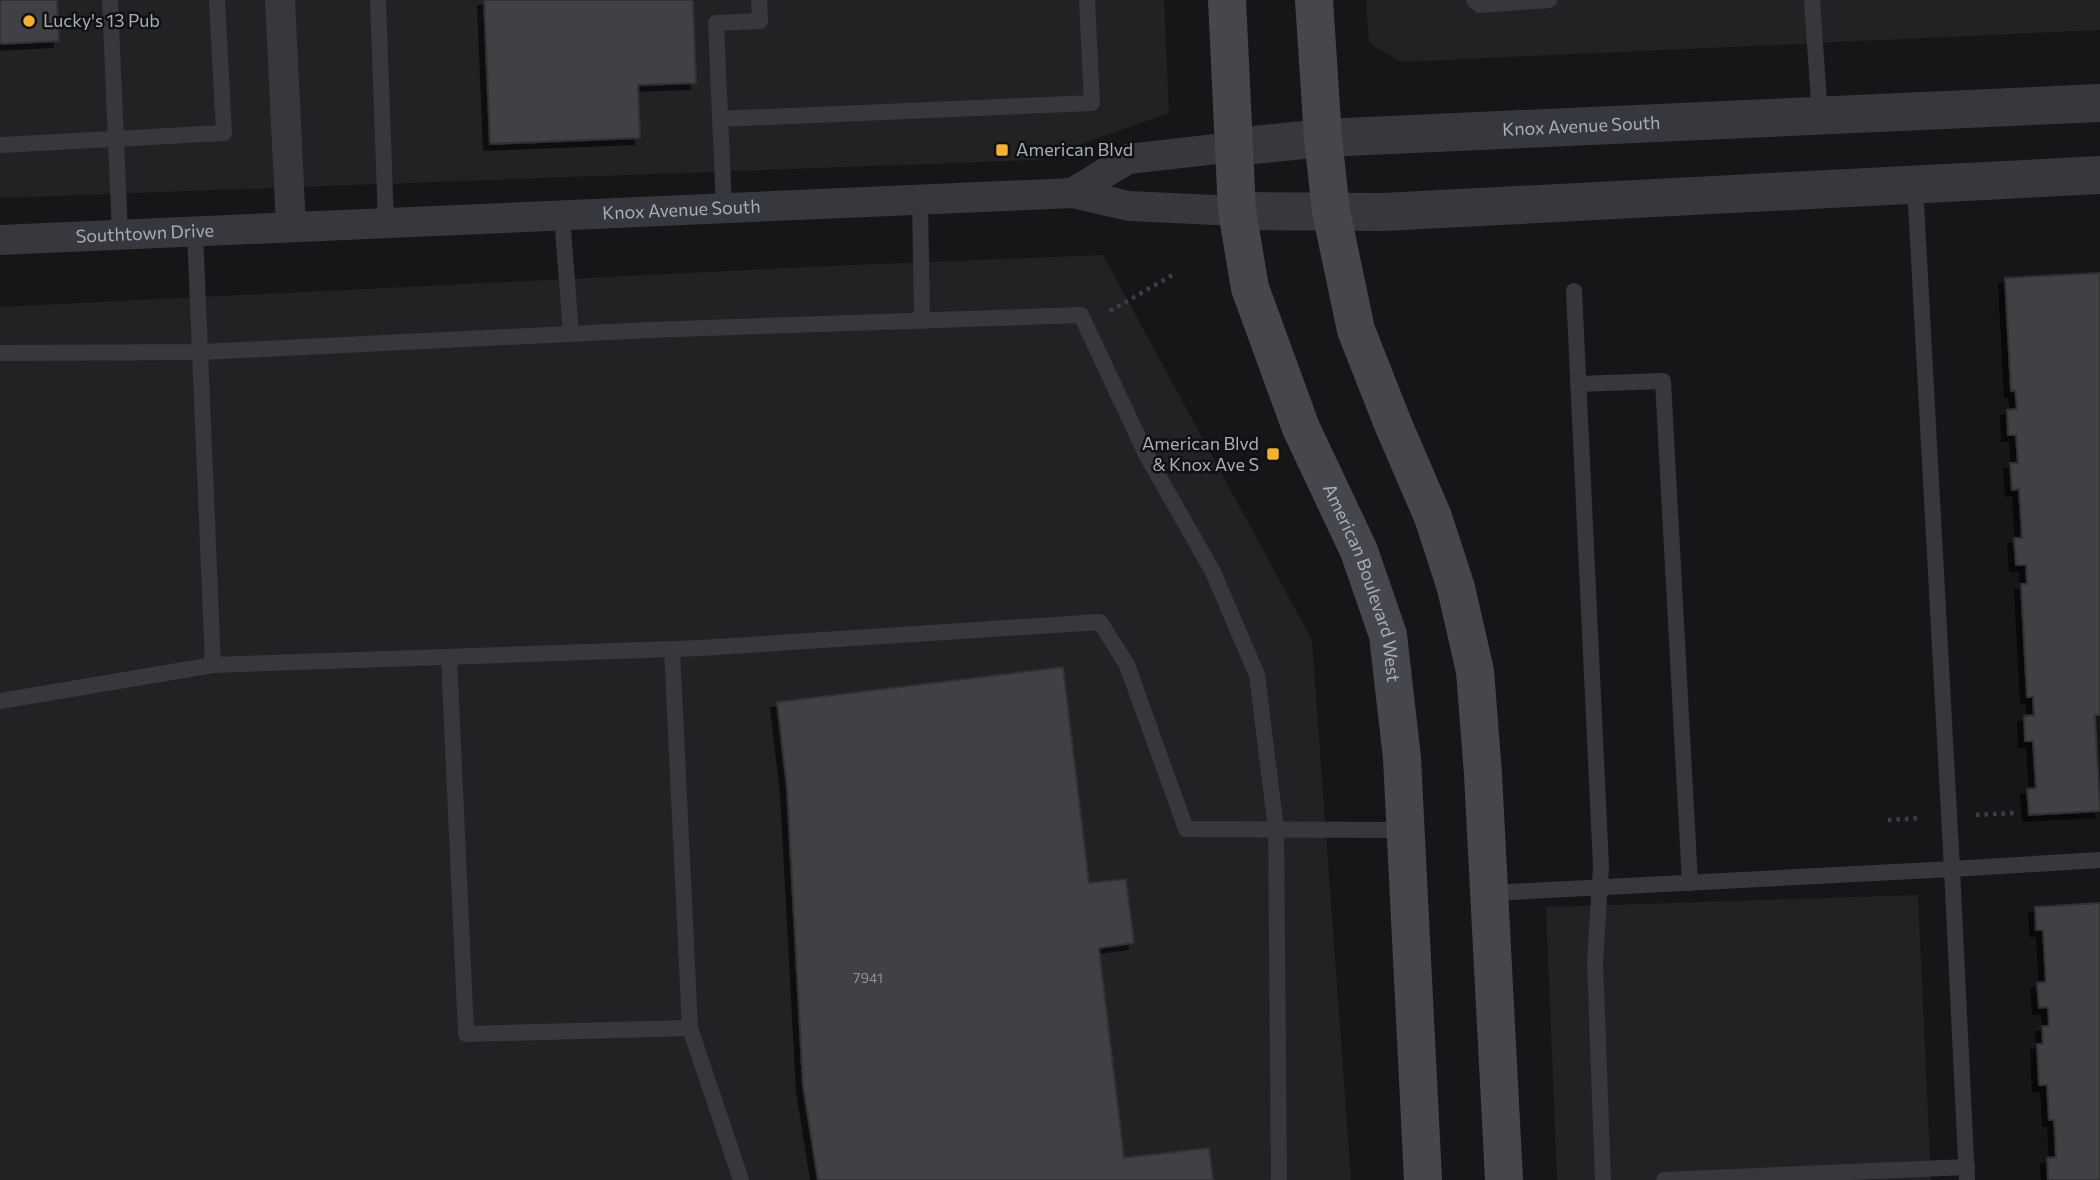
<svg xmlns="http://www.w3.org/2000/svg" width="2100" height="1180" font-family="Commissioner,sans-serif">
	<defs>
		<filter id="shadow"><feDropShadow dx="-6" dy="6" stdDeviation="0" flood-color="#0009"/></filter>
	</defs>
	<rect width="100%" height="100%" fill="#161618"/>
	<g fill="#222225">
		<polygon points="0,0 1164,0 1169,113 1036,160 0,198"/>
		<polygon points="1366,0 2100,0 2100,30 1401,62 1369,43"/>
		<polygon points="1103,255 1312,640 1351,1180 0,1180 0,307 830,266"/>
		<polygon points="1918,895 1931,1180 1557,1180 1546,907"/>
	</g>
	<g fill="#404145" stroke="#303034" stroke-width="2" filter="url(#shadow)">
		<polygon points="0,0 57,0 59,41 0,44"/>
		<polygon points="484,0 693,0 696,83 638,85 640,138 490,144"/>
		<polygon points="2100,273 2100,715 2095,715 2100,811 2029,815 2027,789 2036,788 2033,741 2025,741 2024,716 2034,715 2033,697 2027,697 2021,584 2027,584 2026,565 2016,565 2014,538 2022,538 2019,489 2012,490 2010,463 2018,463 2016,435 2008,435 2007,410 2017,409 2015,391 2011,391 2005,278"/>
		<polygon points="1063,667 1089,883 1126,879 1134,943 1099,948 1124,1158 1209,1148 1213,1180 818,1180 803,1086 787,788 777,702"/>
		<polygon points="2100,903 2100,1180 2048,1180 2047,1158 2056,1157 2054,1120 2049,1120 2047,1085 2039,1085 2037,1044 2043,1044 2042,1026 2049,1026 2048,1007 2039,1008 2037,983 2046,982 2043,930 2036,930 2035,907"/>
	</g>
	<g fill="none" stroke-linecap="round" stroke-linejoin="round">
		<g stroke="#3d3f44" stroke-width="4.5" stroke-dasharray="3.5 5" stroke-linecap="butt">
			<polyline points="1110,311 1176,273"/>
			<polyline points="1976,815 2014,813"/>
			<polyline points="1888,820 1922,818"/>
		</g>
		<g stroke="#37383d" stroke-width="16">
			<polyline points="110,0 120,235"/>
			<polyline points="378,0 386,223"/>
			<polyline points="1474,0 1480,5 1549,0"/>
			<polyline points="1812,0 1820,116"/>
			<polyline points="720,119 1092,103 1087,0"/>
			<polyline points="0,145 224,133 217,0"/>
			<polyline points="1915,185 1952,869 2100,860"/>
			<polyline points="920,200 922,321"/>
			<polyline points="724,208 716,23 760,21 759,0"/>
			<polyline points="562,216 571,334"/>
			<polyline points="195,232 213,665 701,648 1100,622 1127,665 1186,829 1405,830"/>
			<polyline points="1574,291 1601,867 1595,961 1603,1180"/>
			<polyline points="0,353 201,352 650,330 1081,315 1147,456 1213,572 1257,675 1276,829 1279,1180"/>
			<polyline points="1578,384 1663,381 1690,883"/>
			<polyline points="449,657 466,1034 690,1028 672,649"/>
			<polyline points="0,701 213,665"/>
			<polyline points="1490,893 1952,869 1967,1180"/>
			<polyline points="690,1028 741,1180"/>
			<polyline points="1664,1180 1967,1167"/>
		</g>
		<g stroke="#37383d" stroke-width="30">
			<polyline points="280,0 291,227"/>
			<polyline points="1072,193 1128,159 1234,147"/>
			<path id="s1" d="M0,240L1072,193L1129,206L1237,211"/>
		</g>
		<g stroke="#37383d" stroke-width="38">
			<path id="s2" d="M1234,147L1323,138L2100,103"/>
			<polyline points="1237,211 1383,212 2100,175"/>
		</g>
		<g stroke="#45474d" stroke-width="38">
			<path id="s3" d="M1227,0L1237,211L1250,288L1301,428L1359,551L1388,635L1402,758L1423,1180"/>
			<polyline points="1314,0 1323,138 1331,211 1356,330 1393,424 1433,517 1456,588 1475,671 1483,774 1504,1180"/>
		</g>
	</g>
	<g fill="#f2b134" stroke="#111113" stroke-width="2.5">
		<circle cx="29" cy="21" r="7"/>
		<rect x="995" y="143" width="14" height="14" rx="3.5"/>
		<rect x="1266" y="447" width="14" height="14" rx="3.5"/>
	</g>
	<g text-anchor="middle" stroke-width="5" stroke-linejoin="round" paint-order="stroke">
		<g font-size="14" fill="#8e929b">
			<text x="868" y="983">7941</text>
		</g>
		<g font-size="18" fill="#a8adb8" stroke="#111113" text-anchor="start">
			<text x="43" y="27">Lucky's 13 Pub</text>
			<text x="1016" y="156">American Blvd</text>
			<text x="1259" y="450" text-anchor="end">American Blvd<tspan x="1259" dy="21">&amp; Knox Ave S</tspan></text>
		</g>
		<g font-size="18" fill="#a8adb8" stroke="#111113">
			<text dy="6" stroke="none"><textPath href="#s2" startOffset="348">Knox Avenue South</textPath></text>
			<text dy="6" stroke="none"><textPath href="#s1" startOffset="682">Knox Avenue South</textPath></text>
			<text dy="6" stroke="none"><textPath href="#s1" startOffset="145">Southtown Drive</textPath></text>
			<text dy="6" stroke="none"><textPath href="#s3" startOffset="606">American Boulevard West</textPath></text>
		</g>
	</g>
</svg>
